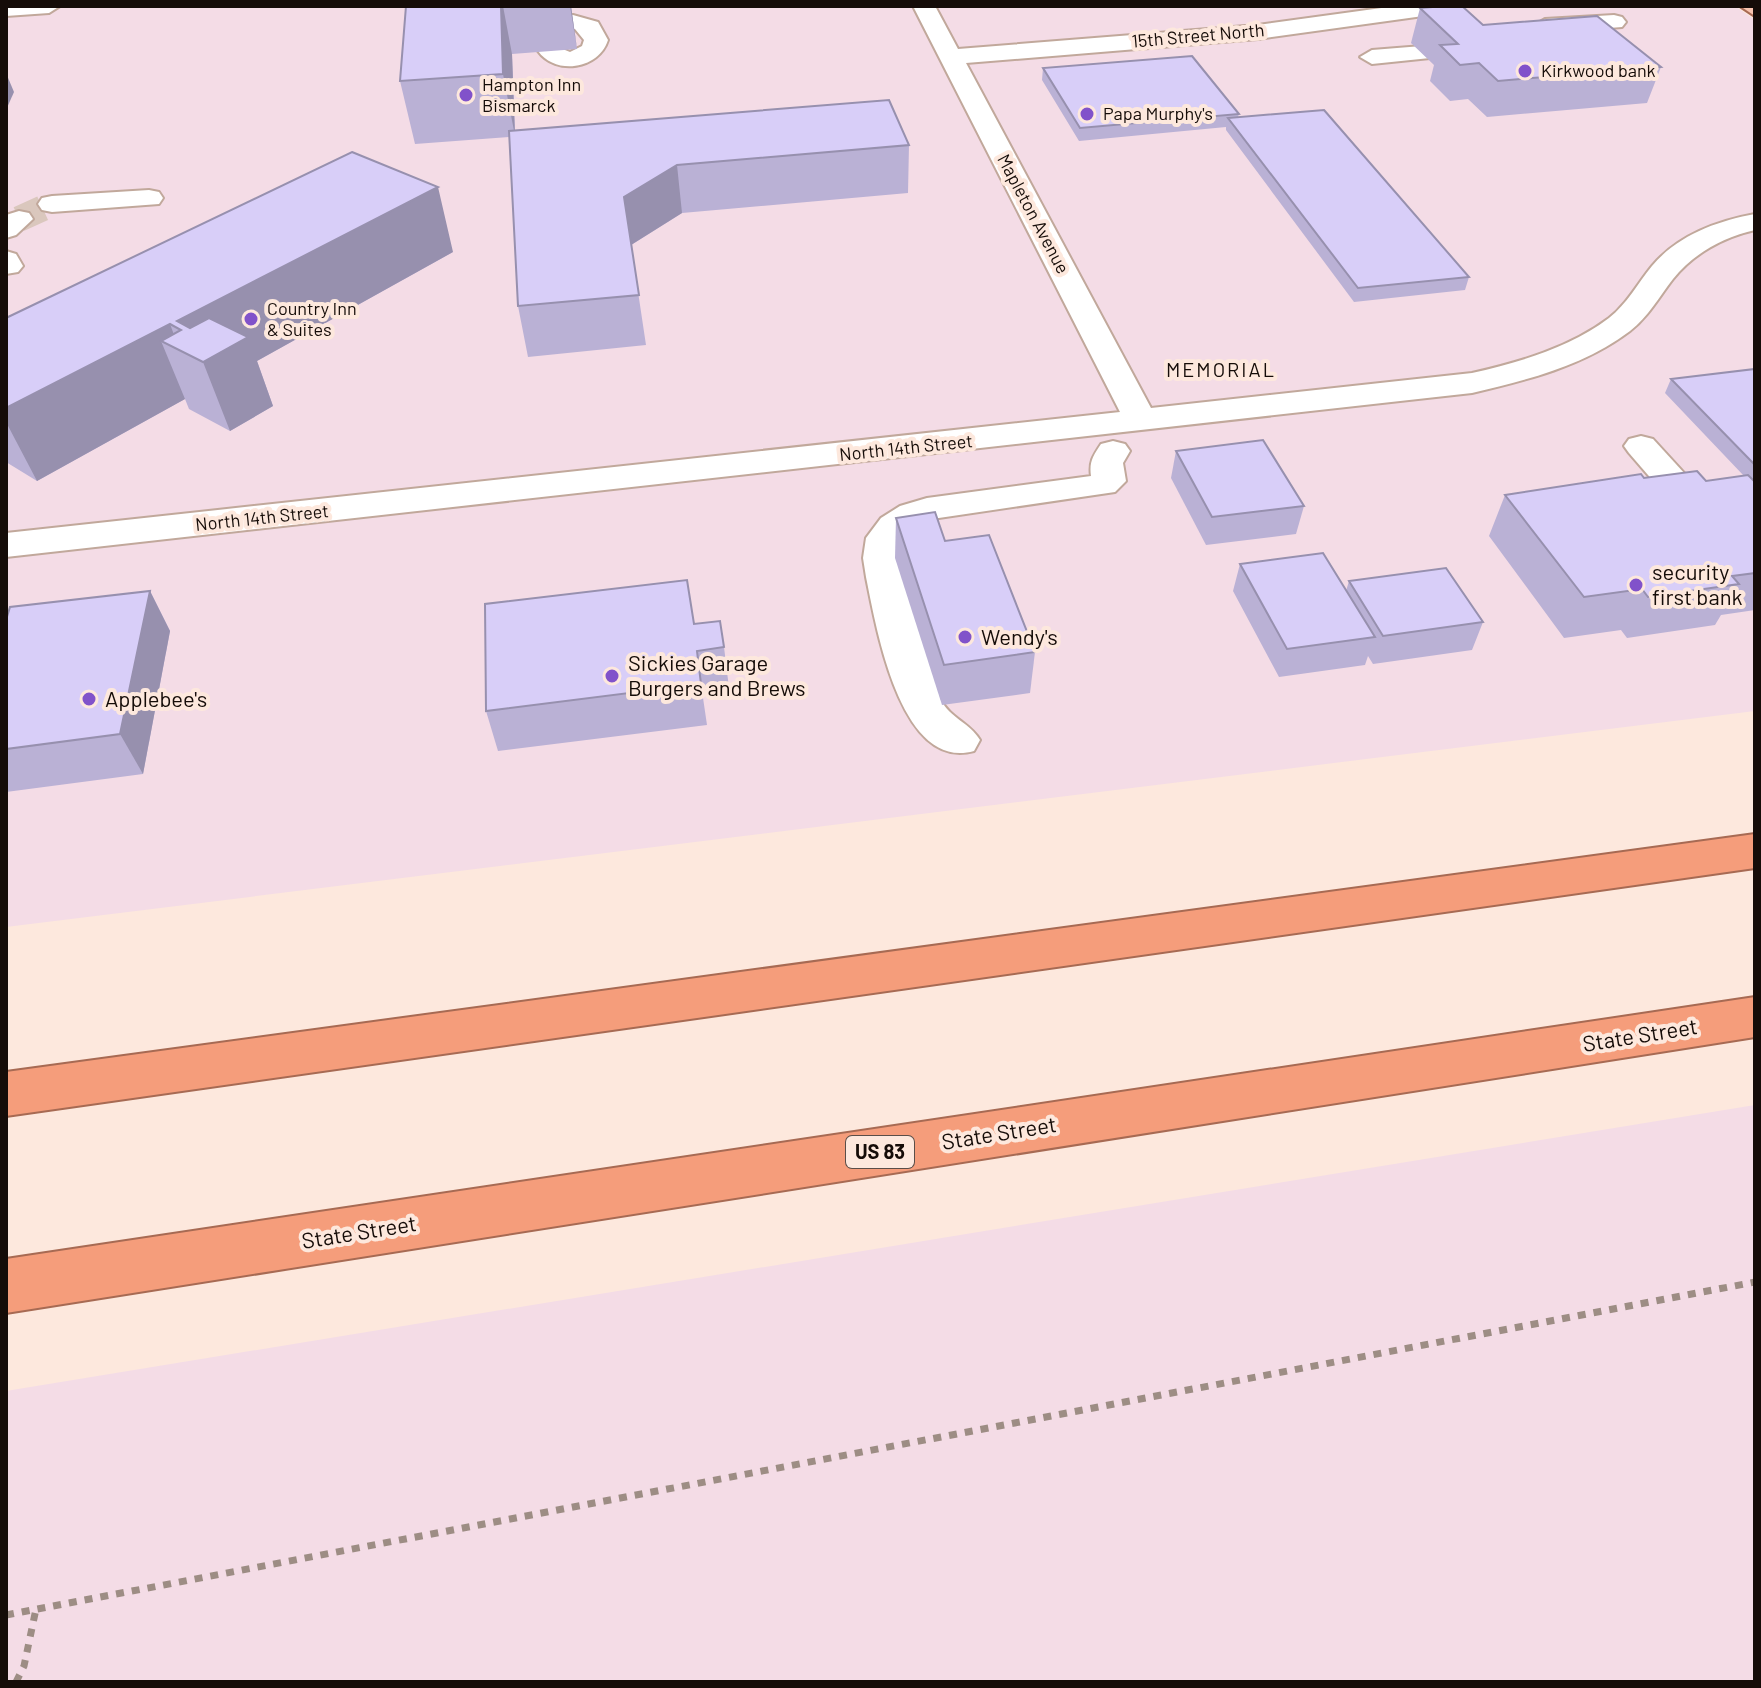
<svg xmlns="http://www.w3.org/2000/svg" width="1761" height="1688" font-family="Barlow,sans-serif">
	<rect width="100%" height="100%" fill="#fde8dd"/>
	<g fill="#f4dce6">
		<polygon points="6,6 1735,6 1755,20 1755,711 6,927"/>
		<polygon points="1755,1105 1755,1682 6,1682 6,1391"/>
	</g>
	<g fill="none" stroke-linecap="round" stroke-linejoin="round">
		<polyline stroke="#dac7bd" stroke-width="26" stroke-dasharray="26 13" stroke-linecap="butt" points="19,219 52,204"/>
		<defs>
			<g id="minor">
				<polygon points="6,6 60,6 49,13 6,16"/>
				<path d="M913,6H935L958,49L1258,25L1396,6H1456L1445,13L1258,39L966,63L1151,408L1472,373C1520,362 1569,348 1609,318C1627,304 1638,283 1652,266C1678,235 1717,221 1755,214V230C1723,237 1693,254 1673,279C1659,297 1648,317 1630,331C1584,366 1527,380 1472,393L6,557V533L1120,412Z"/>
				<path d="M573,15L598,22L608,40C599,69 556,76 538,51L542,46L550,44L570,52L582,46L584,40L575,29H568L548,40L536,33L549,20Z"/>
				<polygon points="1614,15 1622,17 1626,22 1622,27 1545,33 1533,26 1545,19"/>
				<polygon points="1422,46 1430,48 1434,53 1430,58 1372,64 1360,57 1372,50"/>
				<polygon points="149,190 159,192 163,198 159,204 52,212 42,210 38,204 42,198 52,196"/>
				<polygon points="19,211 29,213 33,219 16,235 6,238 6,215"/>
				<polygon points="6,251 16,254 23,266 18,272 6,274"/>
				<polygon points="1641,436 1653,439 1718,510 1723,518 1718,526 1705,529 1692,526 1629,453 1624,446 1629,439"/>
				<path d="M1113,441L1125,444L1130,451L1123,463L1126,481L1115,492L932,519L902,538L899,558L903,577L941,700C950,718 970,723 980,740L974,751C900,772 876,626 866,577L863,558L866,538L881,518L900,506L927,498L1091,476C1089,462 1093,456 1101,444Z"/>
			</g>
			<polygon id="major" points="1740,6 1755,6 1755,16"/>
			<g id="highway">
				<polygon points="1755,834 1755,868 6,1116 6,1072"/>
				<polygon points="1755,997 1755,1037 6,1313 6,1259"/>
			</g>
		</defs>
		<use href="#minor" stroke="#c1a89b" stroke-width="4"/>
		<use href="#major" stroke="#a76a53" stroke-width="4"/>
		<use href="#highway" stroke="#a76a53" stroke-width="4"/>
		<g stroke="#9d8d84" stroke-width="7" stroke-dasharray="8 8" stroke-linecap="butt">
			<polyline points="6,1615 1755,1282"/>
			<polyline points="16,1682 24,1666 36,1609"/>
		</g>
		<use href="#minor" fill="#fff" fill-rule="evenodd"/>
		<use href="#major" fill="#f9c4b0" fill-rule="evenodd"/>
		<use href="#highway" fill="#f59d7b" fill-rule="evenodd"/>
	</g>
	<g fill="#bab1d5">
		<polygon points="406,6 571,6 577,49 512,54 515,131 909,145 908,193 682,213 631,245 646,345 528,357 518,306 509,137 415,144 400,81"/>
		<polygon points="1420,8 1483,25 1661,67 1647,103 1487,117 1468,99 1450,101 1430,81 1434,65 1411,43"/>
		<polygon points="1043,68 1239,114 1238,117 1469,277 1465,290 1354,302 1226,130 1226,127 1079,141 1042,80"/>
		<polygon points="453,252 257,361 273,406 230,431 189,409 185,399 37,481 6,462 6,318"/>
		<polygon points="1755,369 1755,610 1721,615 1715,625 1627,638 1621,630 1564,638 1489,536 1505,495 1644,478 1706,481 1744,476 1665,393 1671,379"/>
		<polygon points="1176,451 1304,506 1296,534 1206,545 1171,478"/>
		<polygon points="896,518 945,541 1035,652 1030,693 942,705 895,558"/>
		<polygon points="1240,564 1346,591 1349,581 1483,622 1472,650 1373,664 1368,656 1365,665 1279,677 1233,591"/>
		<polygon points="150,591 170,631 143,774 6,792 6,620"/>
		<polygon points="694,624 724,647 729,688 702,691 707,725 498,751 486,711"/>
	</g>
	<g fill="#9790ae">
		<polygon points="501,6 503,6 512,54 515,136 503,74"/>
		<polygon points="570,6 571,6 577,49"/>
		<polygon points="6,73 14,92 6,110"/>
		<polygon points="677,165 682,213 631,245 624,197"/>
		<polygon points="438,187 453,252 257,361 273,406 230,431 203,362 177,321"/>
		<polygon points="170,324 180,351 161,341 185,399 37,481 6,422 6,408"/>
		<polygon points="150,591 170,631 143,774 120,734"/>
	</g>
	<g fill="#d8cef8" stroke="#9790ae" stroke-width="2">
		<polygon points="406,6 501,6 503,74 400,81"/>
		<polygon points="1445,6 1462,6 1483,25 1597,16 1661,67 1498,81 1479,63 1460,65 1440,45 1458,44 1420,8"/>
		<polygon points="1192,56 1239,114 1080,128 1043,68"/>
		<polygon points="889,100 909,145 677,165 624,197 639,295 518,306 509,131"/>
		<polygon points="1324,110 1469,277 1358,288 1228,118"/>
		<polygon points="352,152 438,187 177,321 190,328 209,318 248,337 203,362 161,341 181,330 170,324 6,408 6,318"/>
		<polygon points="1755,369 1755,465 1671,379"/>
		<polygon points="1263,440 1304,506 1212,517 1176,451"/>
		<polygon points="1697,471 1706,481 1748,475 1755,482 1755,573 1732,576 1739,584 1648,597 1642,589 1584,597 1505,495 1641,474 1644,478"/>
		<polygon points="935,512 945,541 989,535 1035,652 944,665 896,518"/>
		<polygon points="1323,553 1375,637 1287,649 1240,564"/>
		<polygon points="1446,568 1483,622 1383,636 1349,581"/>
		<polygon points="687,580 694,624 720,621 724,647 697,651 701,684 486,711 485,604"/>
		<polygon points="150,591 120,734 6,749 6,620 10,607"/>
	</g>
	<g fill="#8152ca" stroke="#fde8dd" stroke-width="3">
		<circle cx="1525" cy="71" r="8"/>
		<circle cx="466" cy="95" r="8"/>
		<circle cx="1087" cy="114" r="8"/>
		<circle cx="251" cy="319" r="8"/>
		<circle cx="1636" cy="585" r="8"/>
		<circle cx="965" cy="637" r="8"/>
		<circle cx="612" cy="676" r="8"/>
		<circle cx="89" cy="699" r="8"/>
	</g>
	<g text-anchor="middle" stroke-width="8" stroke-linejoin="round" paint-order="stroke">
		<g font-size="18" fill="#150c08" stroke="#fde8dd">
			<text transform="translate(1198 36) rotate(-5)" y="6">15th Street North</text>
			<text transform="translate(1033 214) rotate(62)" y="6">Mapleton Avenue</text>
			<text transform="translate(906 448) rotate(-6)" y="6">North 14th Street</text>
			<text transform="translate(262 518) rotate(-6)" y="6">North 14th Street</text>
		</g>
		<g font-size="18" fill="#150c08" stroke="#fde8dd" text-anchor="start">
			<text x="1541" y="77">Kirkwood bank</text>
			<text x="482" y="91">Hampton Inn<tspan x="482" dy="21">Bismarck</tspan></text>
			<text x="1103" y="120">Papa Murphy's</text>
			<text x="267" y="315">Country Inn<tspan x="267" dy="21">&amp; Suites</tspan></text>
		</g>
		<g font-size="20" letter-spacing="2" fill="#150c08" stroke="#fde8dd">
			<text x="1221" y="377">MEMORIAL</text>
		</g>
		<rect fill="#fde8dd" stroke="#5b4e48" stroke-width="2" x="846" y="1136" width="68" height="32" rx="6"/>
		<g font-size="20" font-weight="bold" fill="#150c08">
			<text x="880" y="1159">US 83</text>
		</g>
		<g font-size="22" fill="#150c08" stroke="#fde8dd" text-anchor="start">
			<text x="1652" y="580">security<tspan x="1652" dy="25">first bank</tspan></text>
			<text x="981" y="645">Wendy's</text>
			<text x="628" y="671">Sickies Garage<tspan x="628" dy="25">Burgers and Brews</tspan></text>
			<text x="105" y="707">Applebee's</text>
		</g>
		<g font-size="22" fill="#150c08" stroke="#fde8dd">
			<text transform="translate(1640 1035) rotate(-9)" y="8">State Street</text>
			<text transform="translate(999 1133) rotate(-9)" y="8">State Street</text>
			<text transform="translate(359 1232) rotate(-9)" y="8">State Street</text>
		</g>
	</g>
	<rect width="1761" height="1688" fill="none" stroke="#150c08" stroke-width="16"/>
</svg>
